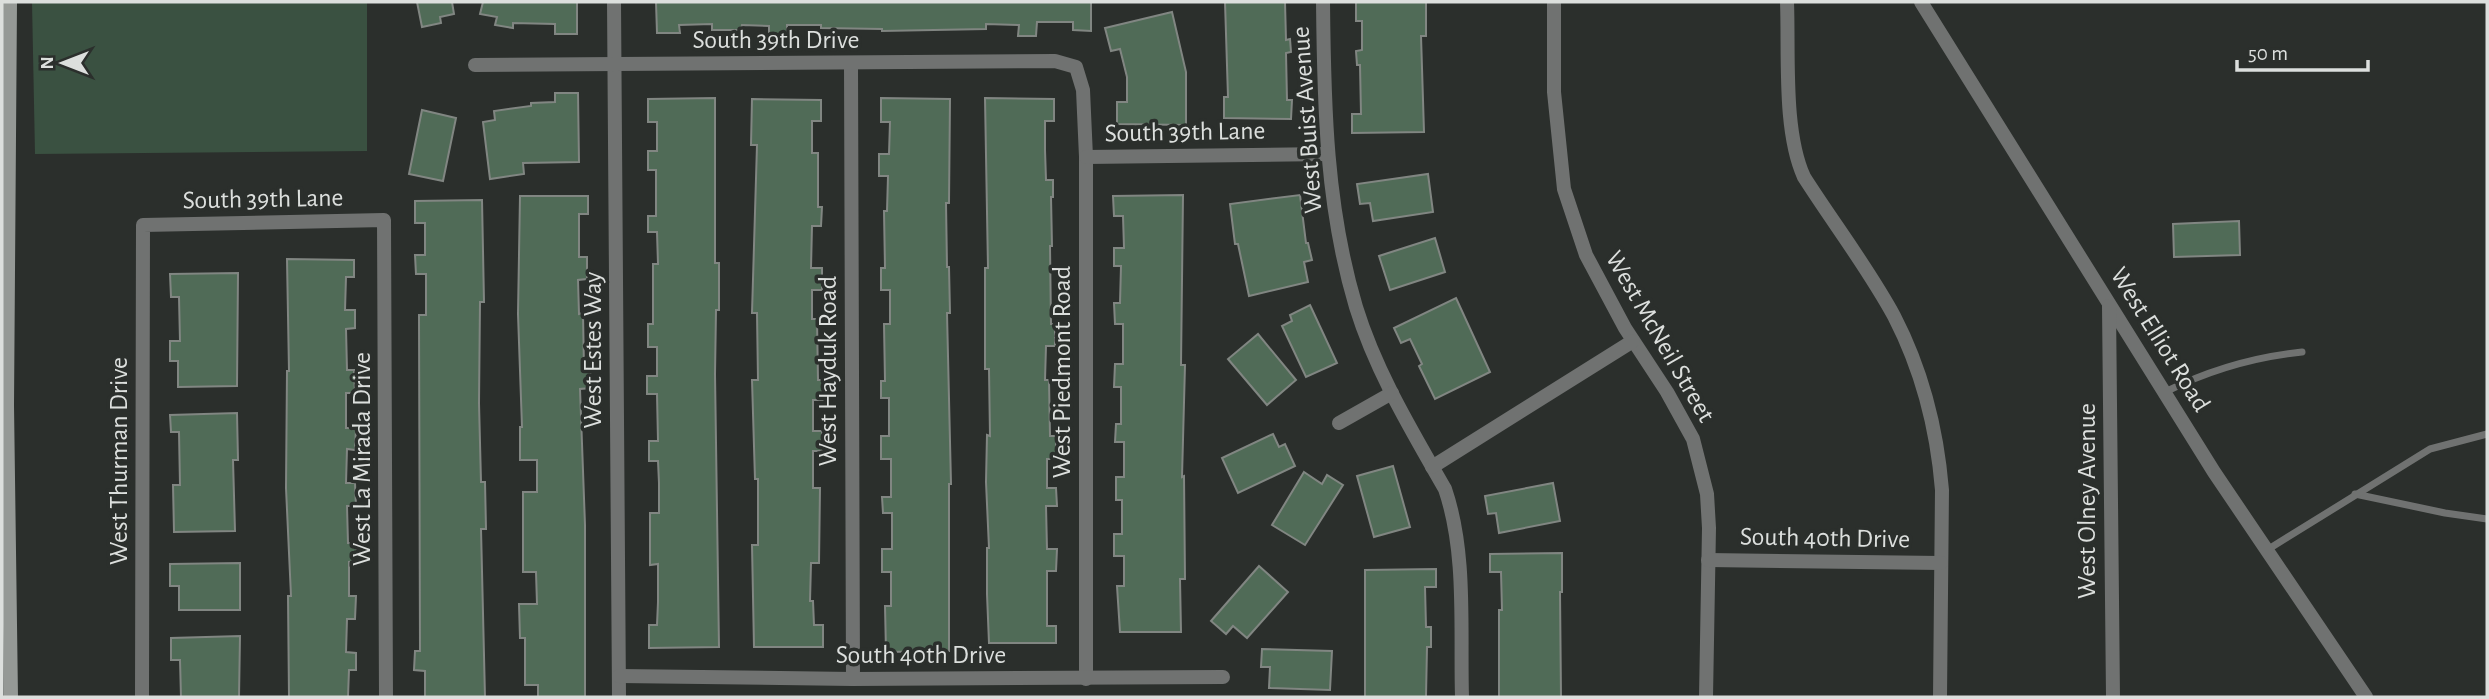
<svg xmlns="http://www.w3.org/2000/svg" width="2489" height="699" font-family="'Alegreya Sans',sans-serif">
	<rect width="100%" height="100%" fill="#2b2f2c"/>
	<polygon fill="#3a5141" points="32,2 367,2 367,151 35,154"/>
	<g fill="#506b57" stroke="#818682" stroke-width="2">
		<polygon points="417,2 452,2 454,14 440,17 441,23 422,27"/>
		<polygon points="483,2 577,2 577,34 555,34 555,24 513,23 513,28 495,25 497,17 480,14"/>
		<polygon points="656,2 1091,2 1091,31 1073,30 1073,22 1037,22 1036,36 1018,36 1019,25 986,24 986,29 882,31 882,29 821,28 821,25 787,25 787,35 769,35 769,26 742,25 741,30 712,30 712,24 679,25 680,33 657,33"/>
		<polygon points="1225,2 1285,2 1286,40 1290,39 1291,52 1286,53 1287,100 1292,100 1291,119 1224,118 1224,97 1228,97"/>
		<polygon points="1356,2 1426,2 1426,36 1421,36 1424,132 1352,133 1352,114 1361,114 1360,65 1357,65 1356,51 1362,50 1362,21 1356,21"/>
		<polygon points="1172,12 1186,72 1186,125 1117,124 1117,102 1127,102 1127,77 1120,49 1111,51 1105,28"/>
		<polygon points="555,93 578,93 579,162 523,163 524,174 490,179 483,122 495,120 494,111 531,106 531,103 555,102"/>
		<polygon points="715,98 715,263 719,263 719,310 716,310 715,374 719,647 649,648 649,625 657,625 658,602 658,564 650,565 650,513 659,513 659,483 658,461 649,461 649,441 658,441 657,394 647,394 647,376 657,376 657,347 648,347 648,324 653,324 653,264 658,264 657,232 648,232 648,216 656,216 656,170 648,170 648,151 657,151 657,122 648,122 648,99"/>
		<polygon points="881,98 950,99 949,203 946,203 947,267 949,267 950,313 947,313 951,484 949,484 949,651 886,652 885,606 891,606 891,572 882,572 882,549 892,549 892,513 883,513 882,497 891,497 891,459 881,459 881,436 889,436 889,398 881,398 881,381 885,381 884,324 890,324 890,290 881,290 881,268 885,268 884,211 887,211 888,176 879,176 879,154 889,154 890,122 881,122"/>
		<polygon points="985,98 1054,99 1054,121 1045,121 1045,150 1046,180 1053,180 1053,197 1051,197 1052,246 1050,246 1051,324 1055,324 1055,346 1046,346 1045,380 1049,380 1050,436 1056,436 1056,459 1047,459 1047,488 1056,488 1057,506 1046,506 1047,549 1057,549 1056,571 1047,571 1047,626 1056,626 1056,643 989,643 987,594 987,548 989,548 986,482 987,435 990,436 989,369 985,369 985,268 988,268"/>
		<polygon points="752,99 821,100 821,121 812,121 812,153 818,153 818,207 822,207 821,226 812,226 811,268 822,268 822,290 812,290 812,319 817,319 818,380 822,380 823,400 813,400 813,431 822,431 822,451 813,451 813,488 820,488 819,563 811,563 810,601 813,601 814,625 823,625 823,647 754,647 752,545 758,545 758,479 755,479 752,380 758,380 757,313 752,313 757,145 751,145"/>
		<polygon points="422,110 456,118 443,181 409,174"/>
		<polygon points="1428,174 1433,212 1373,221 1370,203 1360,204 1357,184"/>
		<polygon points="1183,195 1181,365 1185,365 1182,477 1184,476 1185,579 1180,579 1181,632 1120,632 1117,586 1124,586 1124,556 1114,556 1114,534 1122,534 1122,500 1116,500 1116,477 1124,477 1124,442 1115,442 1116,424 1121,424 1121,387 1114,387 1115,364 1123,364 1123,324 1115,324 1114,303 1120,303 1121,266 1114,266 1114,248 1124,248 1123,216 1114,216 1113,196"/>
		<polygon points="1300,195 1306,243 1308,243 1312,260 1304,262 1308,282 1249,296 1238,244 1235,244 1230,204"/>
		<polygon points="520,196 588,196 588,214 579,214 579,257 587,257 587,279 578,280 579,314 583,313 584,369 590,369 591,388 580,389 585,525 585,697 538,697 538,685 525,685 525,638 520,638 519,604 537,604 536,572 523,572 523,492 537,492 537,460 520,460 520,427 522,427 518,314"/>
		<polygon points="482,200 484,302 480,302 479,403 481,482 485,482 486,529 481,529 485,697 425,697 425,671 414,670 415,651 420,651 419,315 426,315 426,274 416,274 415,255 425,255 425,223 415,223 415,201"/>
		<polygon points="2239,221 2240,255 2174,257 2173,224"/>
		<polygon points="1435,238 1445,272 1390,290 1379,256"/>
		<polygon points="287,259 354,260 354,277 346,277 345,310 355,310 355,328 346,329 347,370 354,370 355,393 346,393 346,428 356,428 355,450 347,449 346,483 355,483 356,506 347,506 348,543 356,543 357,561 349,562 349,596 356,596 355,619 347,619 346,652 356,653 356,670 349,670 348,697 289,697 288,596 291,596 286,488 287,371 289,371"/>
		<polygon points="238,273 237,386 178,387 178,361 170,361 170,341 180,341 179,297 171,297 170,274"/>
		<polygon points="1456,298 1490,372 1435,399 1419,366 1422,364 1410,339 1401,343 1394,328"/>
		<polygon points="1310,305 1337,363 1306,377 1282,326 1292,321 1290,315"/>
		<polygon points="1258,334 1296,380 1267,405 1228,359"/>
		<polygon points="237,413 238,460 233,460 235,531 174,532 173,485 180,485 179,432 171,432 170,415"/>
		<polygon points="1273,434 1279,447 1285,444 1295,466 1238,493 1222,458"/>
		<polygon points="1393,466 1410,527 1374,537 1357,476"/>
		<polygon points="1304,472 1322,484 1327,475 1343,485 1305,545 1272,525"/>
		<polygon points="1553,483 1560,521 1499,533 1496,513 1488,514 1485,496"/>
		<polygon points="1562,553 1562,592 1560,592 1561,697 1499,697 1499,610 1502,610 1501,572 1490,572 1490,554"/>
		<polygon points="240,563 240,610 179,610 179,586 170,586 170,564"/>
		<polygon points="1259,566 1288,592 1247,638 1233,626 1226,634 1211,621"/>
		<polygon points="1436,569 1436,587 1425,587 1426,627 1431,627 1431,647 1427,647 1426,697 1365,697 1365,570"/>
		<polygon points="240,636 239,697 181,697 180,660 171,660 171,638"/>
		<polygon points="1262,649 1332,651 1330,690 1269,688 1270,667 1261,667"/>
	</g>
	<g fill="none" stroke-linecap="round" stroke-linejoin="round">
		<g stroke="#707271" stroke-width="7">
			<path d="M2165,392C2209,370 2253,357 2302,352"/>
			<polyline points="2355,494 2445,513 2487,519"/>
			<polyline points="2267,550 2430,449 2487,434"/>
		</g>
		<g stroke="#707271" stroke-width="14">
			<polyline points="614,2 619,697"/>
			<path d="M1323,2C1324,106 1326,207 1356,307C1376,372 1412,431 1445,489C1467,553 1460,630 1462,697"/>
			<polyline points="1554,2 1554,92 1564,189 1586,255 1625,328 1667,392 1693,439 1707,494 1709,528 1706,697"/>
			<path d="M1787,2C1789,54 1783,131 1804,177C1834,224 1868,268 1894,316C1922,370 1937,429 1942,490L1940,697"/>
			<polyline points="1921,2 2214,472 2366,697"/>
			<polyline points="851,64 853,679"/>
			<polyline points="475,65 1055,61 1076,67 1083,90 1086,157 1086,679"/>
			<polyline points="1086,157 1327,154"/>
			<polyline points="2109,306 2113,697"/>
			<polyline points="1339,423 1392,393"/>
			<polyline points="1432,467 1633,341"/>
			<polyline points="1708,560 1941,563"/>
			<polyline points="619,676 853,679 1223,677"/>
			<polyline points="142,697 143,225 384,220 386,697"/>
		</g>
		<polyline stroke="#959996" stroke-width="14" points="10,2 7,405 11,697"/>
	</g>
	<g text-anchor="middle" stroke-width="7" stroke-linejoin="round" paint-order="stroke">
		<g font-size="26" fill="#dcdfdd" stroke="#2b2f2c">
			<text x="776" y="48">South 39th Drive</text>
			<text transform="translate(1306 120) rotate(-94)" y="9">West Buist Avenue</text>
			<text transform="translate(1185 131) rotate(-1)" y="9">South 39th Lane</text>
			<text transform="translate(263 198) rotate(-1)" y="9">South 39th Lane</text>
			<text transform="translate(1661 336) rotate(60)" y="9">West McNeil Street</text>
			<text transform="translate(2161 339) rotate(58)" y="9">West Elliot Road</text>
			<text transform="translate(592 350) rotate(-90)" y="9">West Estes Way</text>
			<text transform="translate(827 371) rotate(-90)" y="9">West Hayduk Road</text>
			<text transform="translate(1061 372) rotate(-90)" y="9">West Piedmont Road</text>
			<text transform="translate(361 459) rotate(-90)" y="9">West La Mirada Drive</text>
			<text transform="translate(118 461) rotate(-90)" y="9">West Thurman Drive</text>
			<text transform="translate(2086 501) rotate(-90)" y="9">West Olney Avenue</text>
			<text transform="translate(1825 537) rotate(1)" y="9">South 40th Drive</text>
			<text x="921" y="663">South 40th Drive</text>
		</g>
	</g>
	<rect width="2489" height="699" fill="none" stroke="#dcdfdd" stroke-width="7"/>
	<g transform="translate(63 63) rotate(270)" stroke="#2b2f2c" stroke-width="5" paint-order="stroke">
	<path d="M0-5L12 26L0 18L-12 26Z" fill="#dcdfdd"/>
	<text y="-10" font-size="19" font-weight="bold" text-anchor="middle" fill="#dcdfdd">N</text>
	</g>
	<path d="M2237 60v10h131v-10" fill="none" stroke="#dcdfdd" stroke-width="3.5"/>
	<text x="2248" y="60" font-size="21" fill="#dcdfdd" stroke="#2b2f2c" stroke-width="5" paint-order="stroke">50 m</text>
</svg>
